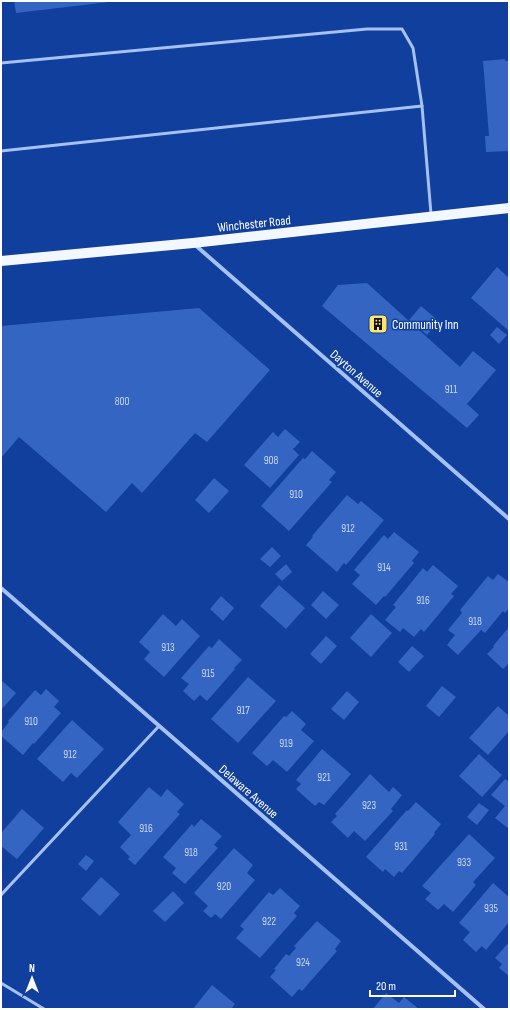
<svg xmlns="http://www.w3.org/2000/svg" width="510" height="1010" font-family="'Sofia Sans Condensed',sans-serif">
	<rect width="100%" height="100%" fill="#103f9d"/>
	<g fill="#3465c3">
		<polygon points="14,1 109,1 109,2 16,13"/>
		<polygon points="505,59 505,61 509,61 509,151 486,152 485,136 489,136 483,61"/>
		<polygon points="497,267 509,278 509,331 471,298"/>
		<polygon points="367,283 460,367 473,351 496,370 467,404 479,415 467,428 322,306 338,285"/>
		<polygon points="421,306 439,321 427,335 409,320"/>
		<polygon points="199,308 270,370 207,442 195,433 142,493 132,483 106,512 19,437 1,458 1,326"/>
		<polygon points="497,327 507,335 499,344 490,335"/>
		<polygon points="285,429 300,442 293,449 299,455 270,488 244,465 273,432 278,437"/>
		<polygon points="312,451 336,472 329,480 332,482 289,531 261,506 303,458 305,459"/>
		<polygon points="214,478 229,491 209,513 195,500"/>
		<polygon points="347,495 358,504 361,501 384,520 346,565 344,563 337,572 306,545 313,537 312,536"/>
		<polygon points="394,532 419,552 412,561 414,563 385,597 384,596 376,605 352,584 360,575 354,570 384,535 388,539"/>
		<polygon points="272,547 281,556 270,567 260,559"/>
		<polygon points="286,564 292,572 282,581 275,574"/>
		<polygon points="433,565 458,586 451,594 454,596 424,632 421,629 414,637 403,628 400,632 385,620 396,607 393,605 423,568 427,572"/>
		<polygon points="498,574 509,582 509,608 505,613 503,611 485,633 481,630 458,655 447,645 455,635 448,630 462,613 460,610 488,576 493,580"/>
		<polygon points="279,585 305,608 286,629 260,606"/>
		<polygon points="323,591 339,605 326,619 311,605"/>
		<polygon points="221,596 234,608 223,621 210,609"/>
		<polygon points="163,614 176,626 182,619 200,636 164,677 144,659 150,652 139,642"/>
		<polygon points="371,614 392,633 371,657 350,638"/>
		<polygon points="509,627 509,663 503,669 487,654 494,647 493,646"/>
		<polygon points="326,636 337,646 321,664 310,654"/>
		<polygon points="219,639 242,660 234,668 235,669 207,701 200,695 194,701 183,691 189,684 181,678 209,646 212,648"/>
		<polygon points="412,646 424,656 409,672 398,662"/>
		<polygon points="248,677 276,701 238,743 211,719"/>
		<polygon points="1,680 16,693 1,710"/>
		<polygon points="442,686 456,697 439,717 426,706"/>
		<polygon points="46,689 59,701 54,707 61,713 34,744 33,743 23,755 1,736 1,732 9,722 8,721 35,690 41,695"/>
		<polygon points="347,691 359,702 344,720 331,709"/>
		<polygon points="498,706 509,716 509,731 488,755 469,738"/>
		<polygon points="292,711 306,724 301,730 314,741 287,772 273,760 267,766 252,753 284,716 286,717"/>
		<polygon points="72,720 104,749 77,778 71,773 63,782 37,759"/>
		<polygon points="322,749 351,774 324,805 319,802 315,806 296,789 301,784 296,780"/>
		<polygon points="479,754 502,775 482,797 459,776"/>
		<polygon points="370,774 389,792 393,787 402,795 391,809 393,811 365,841 354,831 348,838 331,822 337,816 335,814"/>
		<polygon points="505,779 509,782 509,829 495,818 505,806 491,795"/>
		<polygon points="149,787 161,797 167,789 184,804 177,812 180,814 135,865 128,859 130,857 120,847 131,835 118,822"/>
		<polygon points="416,802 441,824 434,833 435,834 402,873 399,871 394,877 385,869 383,872 366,857 407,810 408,811"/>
		<polygon points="479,803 489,810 477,825 467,817"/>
		<polygon points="22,809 44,828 17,859 1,846 1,833"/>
		<polygon points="201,819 222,836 214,845 218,848 185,884 172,873 176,868 163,857 192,824 194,827"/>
		<polygon points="469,834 495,858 473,882 476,885 453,912 444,904 438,910 425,899 431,893 422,886"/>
		<polygon points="234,848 253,865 247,873 255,880 221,919 215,914 211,918 203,911 208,906 194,893"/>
		<polygon points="86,855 94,861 86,871 78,864"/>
		<polygon points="101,877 120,894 100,916 81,899"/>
		<polygon points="493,883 509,897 509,922 486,950 482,946 476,952 463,940 470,932 459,923"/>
		<polygon points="280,888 300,906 294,913 297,916 260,958 236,938 244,929 240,926 269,892 273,895"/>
		<polygon points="173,891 184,903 165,922 153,911"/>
		<polygon points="317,921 341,941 335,949 337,951 302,991 299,989 292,997 270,977 276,970 274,969 286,954 289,956 296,948 294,946"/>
		<polygon points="509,942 509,976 499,968 502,964 495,958"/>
		<polygon points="212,985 235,1004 231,1009 193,1009"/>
		<polygon points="386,993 399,1003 404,997 419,1009 373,1009"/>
	</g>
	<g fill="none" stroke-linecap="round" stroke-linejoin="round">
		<g stroke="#a5c1f5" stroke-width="3">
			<polyline points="1,63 367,29 402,29 413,48 422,106 431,214"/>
			<polyline points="1,151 422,106"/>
			<polyline points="1,895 159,726"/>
			<polyline points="1,983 44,1009"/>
		</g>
		<g stroke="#a5c1f5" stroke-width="4">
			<polyline points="194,244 509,519"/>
			<polyline points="1,588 484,1009"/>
		</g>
		<polyline stroke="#f3f7ff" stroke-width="10" points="1,261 193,243 509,208"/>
	</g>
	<defs>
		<symbol id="building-square" viewBox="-11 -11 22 22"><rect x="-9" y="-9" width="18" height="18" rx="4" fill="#ffe469" stroke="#103f9d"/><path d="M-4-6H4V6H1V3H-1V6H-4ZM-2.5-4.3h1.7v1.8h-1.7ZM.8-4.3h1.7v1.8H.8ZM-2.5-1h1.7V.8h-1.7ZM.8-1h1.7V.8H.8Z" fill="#111"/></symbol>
	</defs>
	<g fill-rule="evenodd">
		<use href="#building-square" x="367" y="313" width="22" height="22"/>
	</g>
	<g text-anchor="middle" stroke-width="3" stroke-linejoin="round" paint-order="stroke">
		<g font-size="11" fill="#ccd8f0">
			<text x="451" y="393">911</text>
			<text x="122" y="405">800</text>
			<text x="271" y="464">908</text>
			<text x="296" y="498">910</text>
			<text x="348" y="532">912</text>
			<text x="384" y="571">914</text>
			<text x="423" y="604">916</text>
			<text x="475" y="625">918</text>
			<text x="168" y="651">913</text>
			<text x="208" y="677">915</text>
			<text x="243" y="714">917</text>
			<text x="31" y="725">910</text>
			<text x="286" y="747">919</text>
			<text x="70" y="758">912</text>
			<text x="324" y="781">921</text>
			<text x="369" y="809">923</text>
			<text x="146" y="832">916</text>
			<text x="401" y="850">931</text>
			<text x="191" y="856">918</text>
			<text x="464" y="866">933</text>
			<text x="224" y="890">920</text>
			<text x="491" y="912">935</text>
			<text x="269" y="925">922</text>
			<text x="303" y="966">924</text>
		</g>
		<g font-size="13" fill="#fff" stroke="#103f9d">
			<text transform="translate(254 223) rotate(-6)" y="5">Winchester Road</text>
			<text transform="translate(357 373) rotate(41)" y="5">Dayton Avenue</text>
			<text transform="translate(249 791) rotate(41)" y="5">Delaware Avenue</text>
		</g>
		<g font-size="13" fill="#fff" stroke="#103f9d" text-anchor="start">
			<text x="392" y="329">Community Inn</text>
		</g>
	</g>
	<rect width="510" height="1010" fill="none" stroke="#ffffff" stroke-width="4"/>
	<g transform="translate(32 978)" stroke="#103f9d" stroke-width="3" paint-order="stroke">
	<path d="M0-3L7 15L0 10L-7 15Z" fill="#ffffff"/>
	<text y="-6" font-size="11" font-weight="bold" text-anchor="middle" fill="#ffffff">N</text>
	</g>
	<path d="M370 990v6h85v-6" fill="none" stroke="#ffffff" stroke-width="2"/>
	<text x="376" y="990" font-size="12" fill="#ffffff" stroke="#103f9d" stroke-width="3" paint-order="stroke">20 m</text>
</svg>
